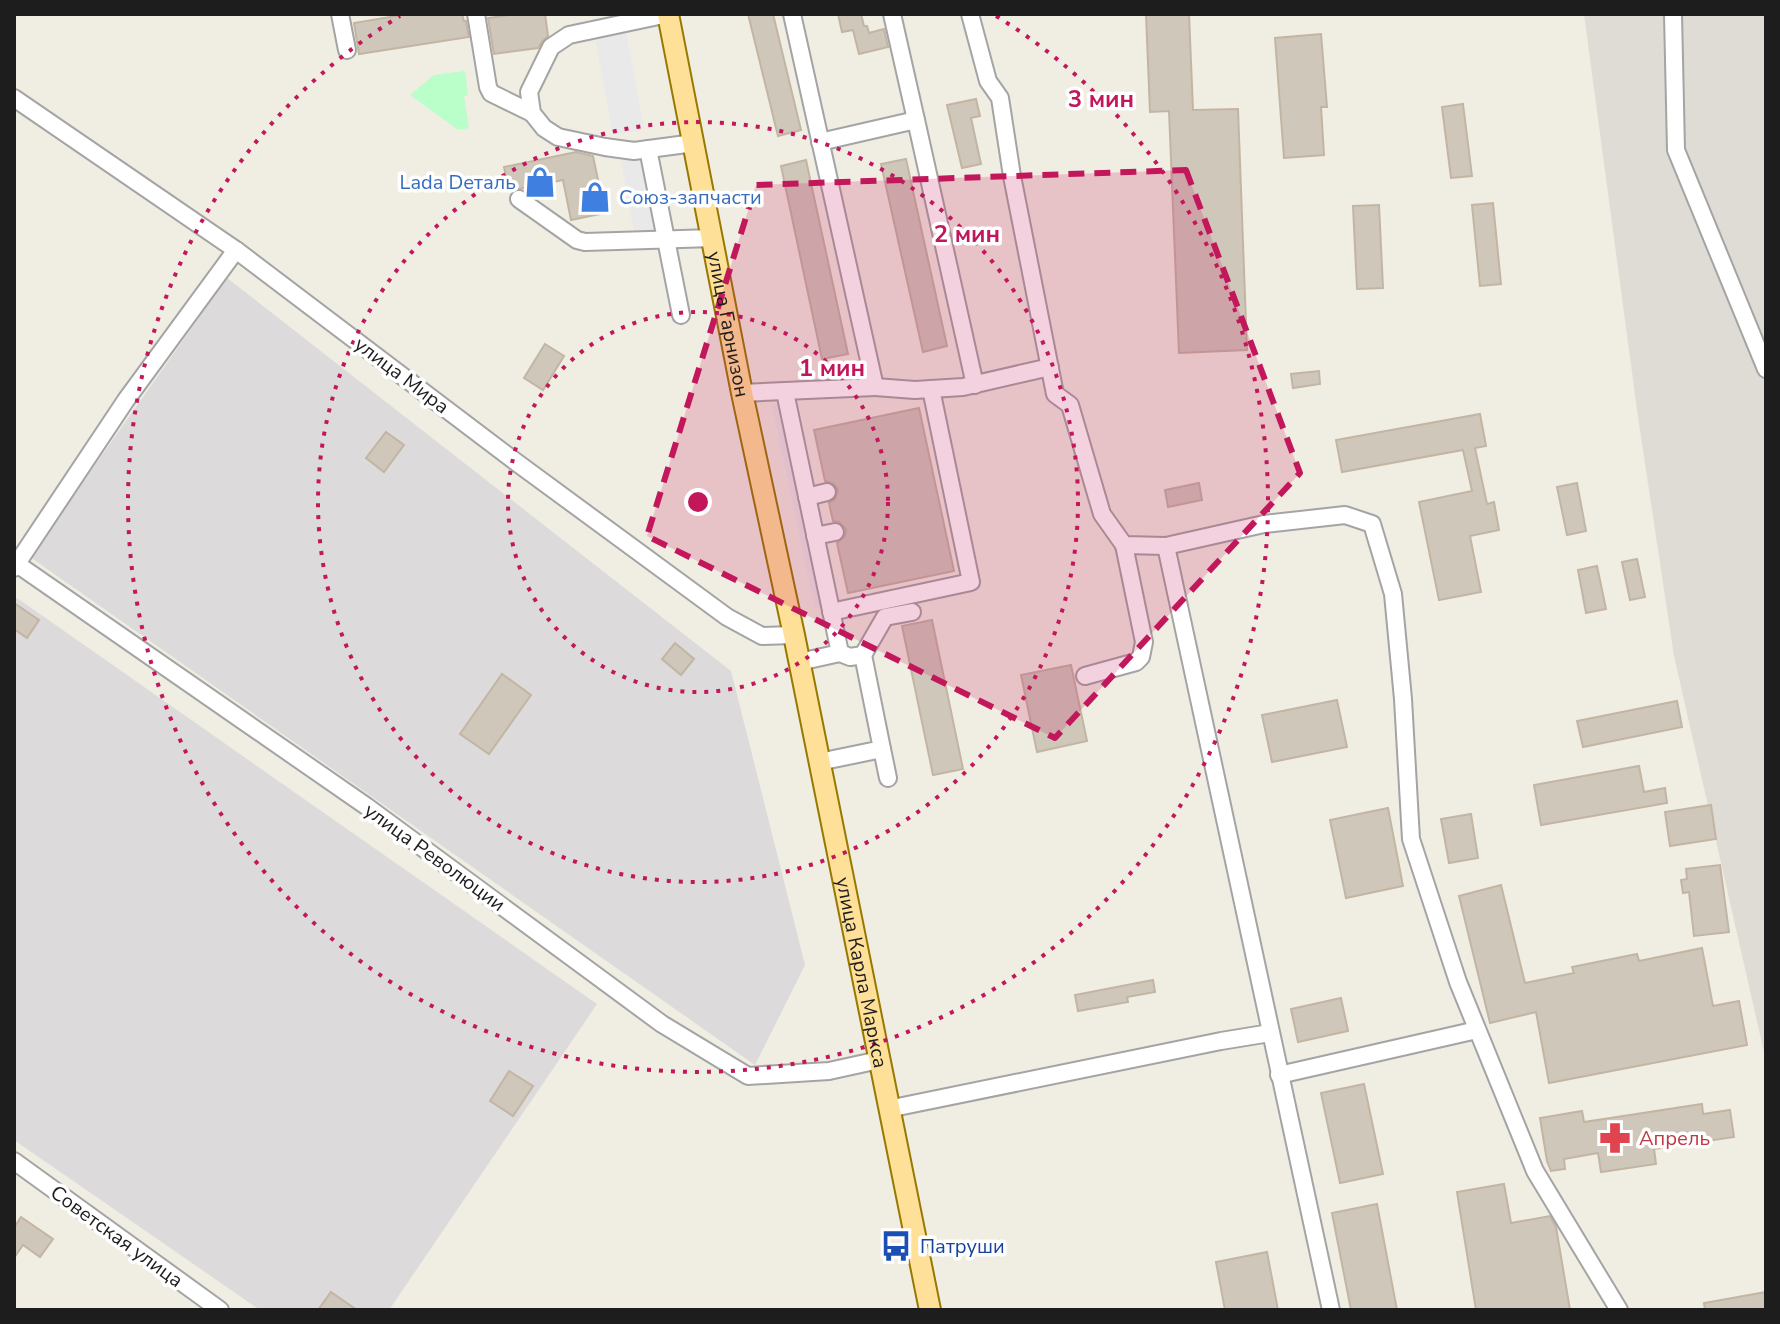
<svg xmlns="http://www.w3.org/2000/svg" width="1780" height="1324" font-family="'Nunito Sans',sans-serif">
	<rect width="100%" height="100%" fill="#f0ede2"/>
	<g fill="#dcdada">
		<polygon points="227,278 731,671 805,965 755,1065 30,557"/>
		<polygon points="17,598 597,1004 389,1310 260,1310 14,1140 14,602"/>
	</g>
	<polygon fill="#dedcd4" points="1584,14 1766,14 1766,1061 1674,656 1638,417"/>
	<polygon fill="#bafec9" points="465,71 468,95 464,96 469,128 458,130 410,95 434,75"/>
	<g fill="#e9e9e9">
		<polygon points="626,33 644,129 613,135 595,38"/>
		<polygon points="645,156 659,234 635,239 621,160"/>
		<polygon points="784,402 826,606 815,608 772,405"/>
	</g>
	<g fill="#d0c7bb" stroke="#c3b5a3" stroke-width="2">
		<polygon points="408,14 462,14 464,21 466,21 469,37 359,54 354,23"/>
		<polygon points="518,14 545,14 548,36 542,42 538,48 494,54 488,18"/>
		<polygon points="748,14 773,14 801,130 778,136"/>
		<polygon points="838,14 861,14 864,26 867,26 869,33 884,29 888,47 859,54 853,30 842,32"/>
		<polygon points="1146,14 1189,14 1193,110 1238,109 1247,350 1179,353 1169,111 1150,112"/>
		<polygon points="1321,34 1327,107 1321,107 1324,155 1284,158 1275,38"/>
		<polygon points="976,99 980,116 971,118 981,164 962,168 947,105"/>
		<polygon points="1463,104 1472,176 1451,178 1442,107"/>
		<polygon points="576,152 593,156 605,213 571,220 563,180 509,191 504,167"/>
		<polygon points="906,159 947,346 923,352 881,164"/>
		<polygon points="806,160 848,354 822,359 781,166"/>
		<polygon points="1493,203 1501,284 1480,286 1472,205"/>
		<polygon points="1379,205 1383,288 1357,289 1353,206"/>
		<polygon points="545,344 564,356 543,390 524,378"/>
		<polygon points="1319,371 1320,384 1293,388 1291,374"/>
		<polygon points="919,408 954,571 848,593 837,543 845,536 846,529 839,522 833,521 829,503 835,499 838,490 834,484 825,481 814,430"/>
		<polygon points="1480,414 1486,446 1475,448 1487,504 1494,502 1499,530 1470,536 1481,592 1439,600 1419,502 1472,491 1463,450 1342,472 1336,440"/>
		<polygon points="386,432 404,445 384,472 366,458"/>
		<polygon points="1199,483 1202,500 1168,507 1165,490"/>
		<polygon points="1577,483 1586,531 1567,535 1557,487"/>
		<polygon points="1637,559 1645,597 1630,600 1622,562"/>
		<polygon points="1597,566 1606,609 1586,613 1578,570"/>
		<polygon points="14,603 39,620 27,638 14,629"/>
		<polygon points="932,620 963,769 933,775 902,626"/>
		<polygon points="675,643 694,659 681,675 662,659"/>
		<polygon points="1071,665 1087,741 1037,752 1021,675"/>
		<polygon points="502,674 531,695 489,754 460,734"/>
		<polygon points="1337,700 1347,747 1272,762 1262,715"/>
		<polygon points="1677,701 1682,727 1583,747 1577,721"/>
		<polygon points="1639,766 1644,792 1665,788 1667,803 1541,825 1534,785"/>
		<polygon points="1711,805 1716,839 1670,846 1665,812"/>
		<polygon points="1388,808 1403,886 1346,898 1330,820"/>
		<polygon points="1471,814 1478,858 1449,863 1441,819"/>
		<polygon points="1720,865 1729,932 1694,936 1689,892 1683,893 1681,880 1687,879 1686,869"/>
		<polygon points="1501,885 1525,983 1574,973 1572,967 1637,954 1639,961 1702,948 1713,1006 1739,1001 1747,1045 1549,1083 1536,1012 1490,1023 1459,896"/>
		<polygon points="1153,980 1155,992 1127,997 1128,1002 1078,1011 1075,995"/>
		<polygon points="1341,998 1348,1031 1298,1042 1291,1009"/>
		<polygon points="509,1071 533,1086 513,1116 490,1101"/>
		<polygon points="1364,1084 1383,1174 1340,1183 1321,1093"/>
		<polygon points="1702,1104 1703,1114 1730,1110 1734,1137 1654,1149 1656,1164 1601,1172 1598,1153 1564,1159 1565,1169 1551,1171 1547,1161 1540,1118 1582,1111 1584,1122"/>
		<polygon points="1504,1184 1511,1223 1550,1216 1556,1227 1570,1310 1476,1310 1457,1192"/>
		<polygon points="1377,1204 1397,1310 1351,1310 1332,1213"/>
		<polygon points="21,1217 53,1239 40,1257 23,1245 14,1258 14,1228"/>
		<polygon points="1267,1252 1278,1310 1225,1310 1216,1262"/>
		<polygon points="331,1292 357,1310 318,1310"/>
		<polygon points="1766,1292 1766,1310 1705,1310 1704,1303"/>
	</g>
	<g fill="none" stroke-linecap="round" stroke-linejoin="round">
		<defs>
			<g id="minor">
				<polyline points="340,14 347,50"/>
				<polyline points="476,14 488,87 491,93 532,113"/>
				<polyline points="668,14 569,35 551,47 529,92 532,113 544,128 558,137 605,147 634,151 694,143"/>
				<polyline points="892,14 916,120"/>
				<polyline points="970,14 988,81 1000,98 1012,176 1055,394 1070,405 1102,514 1124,545 1166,546 1264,524 1345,515 1372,524 1393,594 1403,699 1411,839 1458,982 1535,1171 1619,1310"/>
				<polyline points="1673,14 1676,150 1766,369"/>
				<polyline points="14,98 236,250 516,462 727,617 762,636 794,635"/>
				<polyline points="820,142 916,120 975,385"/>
				<polyline points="648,149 681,315"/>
				<polyline points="519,199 577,240 585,242 713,238"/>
				<polyline points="875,387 915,390 963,387 1050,367"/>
				<polyline points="785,392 840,653 799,662"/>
				<polyline points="742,393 875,387 792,14"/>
				<polyline points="807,497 827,492"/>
				<polyline points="815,536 835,532"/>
				<polyline points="1166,546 1331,1310"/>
				<polyline points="14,562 366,806 662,1024 748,1076 829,1071 879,1060"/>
				<polyline points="14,568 126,400 236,250"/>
				<polyline points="831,612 971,582 931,389"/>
				<polyline points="863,655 885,617 912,612"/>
				<polyline points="1085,676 1136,662 1141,657 1144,642 1124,545"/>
				<polyline points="882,749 888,778"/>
				<polyline points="819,762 882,749 863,655 850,657 840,653"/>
				<polyline points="1279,1075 1477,1030"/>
				<polyline points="888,1109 1221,1041 1270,1033"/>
				<polyline points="14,1161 220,1310"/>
			</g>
			<g id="major">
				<path id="s1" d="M668,14L742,393L794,635L930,1310"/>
			</g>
		</defs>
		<use href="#minor" stroke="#a4a4a4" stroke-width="20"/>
		<use href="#major" stroke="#977800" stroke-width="24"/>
		<use href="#minor" stroke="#fff" stroke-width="16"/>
		<use href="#major" stroke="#ffe098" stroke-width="20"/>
	</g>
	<path fill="#c2185b" fill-opacity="0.2" stroke="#c2185b" stroke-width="6" stroke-dasharray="16 10" stroke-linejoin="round" d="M1186,170L1300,473L1055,738L647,536L756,185Z"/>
	<g fill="none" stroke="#c2185b" stroke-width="4" stroke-dasharray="4 8">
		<circle cx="698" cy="502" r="190"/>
		<circle cx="698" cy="502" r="380"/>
		<path d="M996 16A570 570 0 1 1 400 16"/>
	</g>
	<defs>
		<symbol id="shop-bare" viewBox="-9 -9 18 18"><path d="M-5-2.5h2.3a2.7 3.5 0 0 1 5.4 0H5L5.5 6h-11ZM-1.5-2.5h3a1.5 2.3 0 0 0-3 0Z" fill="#3f7fe0" stroke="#fff" stroke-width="2.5" paint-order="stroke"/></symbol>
		<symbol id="pharmacy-bare" viewBox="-9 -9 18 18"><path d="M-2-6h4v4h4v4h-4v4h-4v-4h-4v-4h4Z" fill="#e0444e" stroke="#fff" stroke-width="2.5" paint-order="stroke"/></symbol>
		<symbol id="bus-bare" viewBox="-9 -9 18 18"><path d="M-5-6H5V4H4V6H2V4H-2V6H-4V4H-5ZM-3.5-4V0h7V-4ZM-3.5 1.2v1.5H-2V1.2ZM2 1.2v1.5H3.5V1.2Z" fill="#1a4fb4" stroke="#fff" stroke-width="2.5" paint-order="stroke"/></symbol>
	</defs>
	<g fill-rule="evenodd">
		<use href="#shop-bare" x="518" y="160" width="44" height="44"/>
		<use href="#shop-bare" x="573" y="175" width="44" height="44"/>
		<use href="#pharmacy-bare" x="1593" y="1116" width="44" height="44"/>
		<use href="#bus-bare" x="874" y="1224" width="44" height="44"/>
	</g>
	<g text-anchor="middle" stroke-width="7" stroke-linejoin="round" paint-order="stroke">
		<g font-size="20" fill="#366cbe" stroke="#fff" text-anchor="end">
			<text x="516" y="189">Lada Dеталь</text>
			<text x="619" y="204" text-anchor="start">Союз-запчасти</text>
		</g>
		<g font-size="20" fill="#1d1d1d" stroke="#fff">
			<text dy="7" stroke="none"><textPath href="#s1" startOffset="316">улица Гарнизон</textPath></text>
			<text transform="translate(402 375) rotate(37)" y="7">улица Мира</text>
			<text transform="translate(435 857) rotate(36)" y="7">улица Революции</text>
			<text dy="7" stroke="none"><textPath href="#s1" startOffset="978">улица Карла Маркса</textPath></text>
			<text transform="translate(117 1236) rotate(36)" y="7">Советская улица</text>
		</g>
		<g font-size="20" fill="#be3a42" stroke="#fff" text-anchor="start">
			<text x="1639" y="1145">Апрель</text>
		</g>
		<g font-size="20" fill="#164399" stroke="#fff" text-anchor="start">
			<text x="920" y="1253">Патруши</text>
		</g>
	</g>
	<circle cx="698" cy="502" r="12" fill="#c2185b" stroke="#fff" stroke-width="4"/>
	<g font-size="24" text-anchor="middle" font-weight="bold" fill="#c2185b" stroke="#fff" stroke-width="7" stroke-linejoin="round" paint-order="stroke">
		<text x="1101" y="107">3 мин</text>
		<text x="967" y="242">2 мин</text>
		<text x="832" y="376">1 мин</text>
	</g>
	<rect width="1780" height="1324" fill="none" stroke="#1d1d1d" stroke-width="32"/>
</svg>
